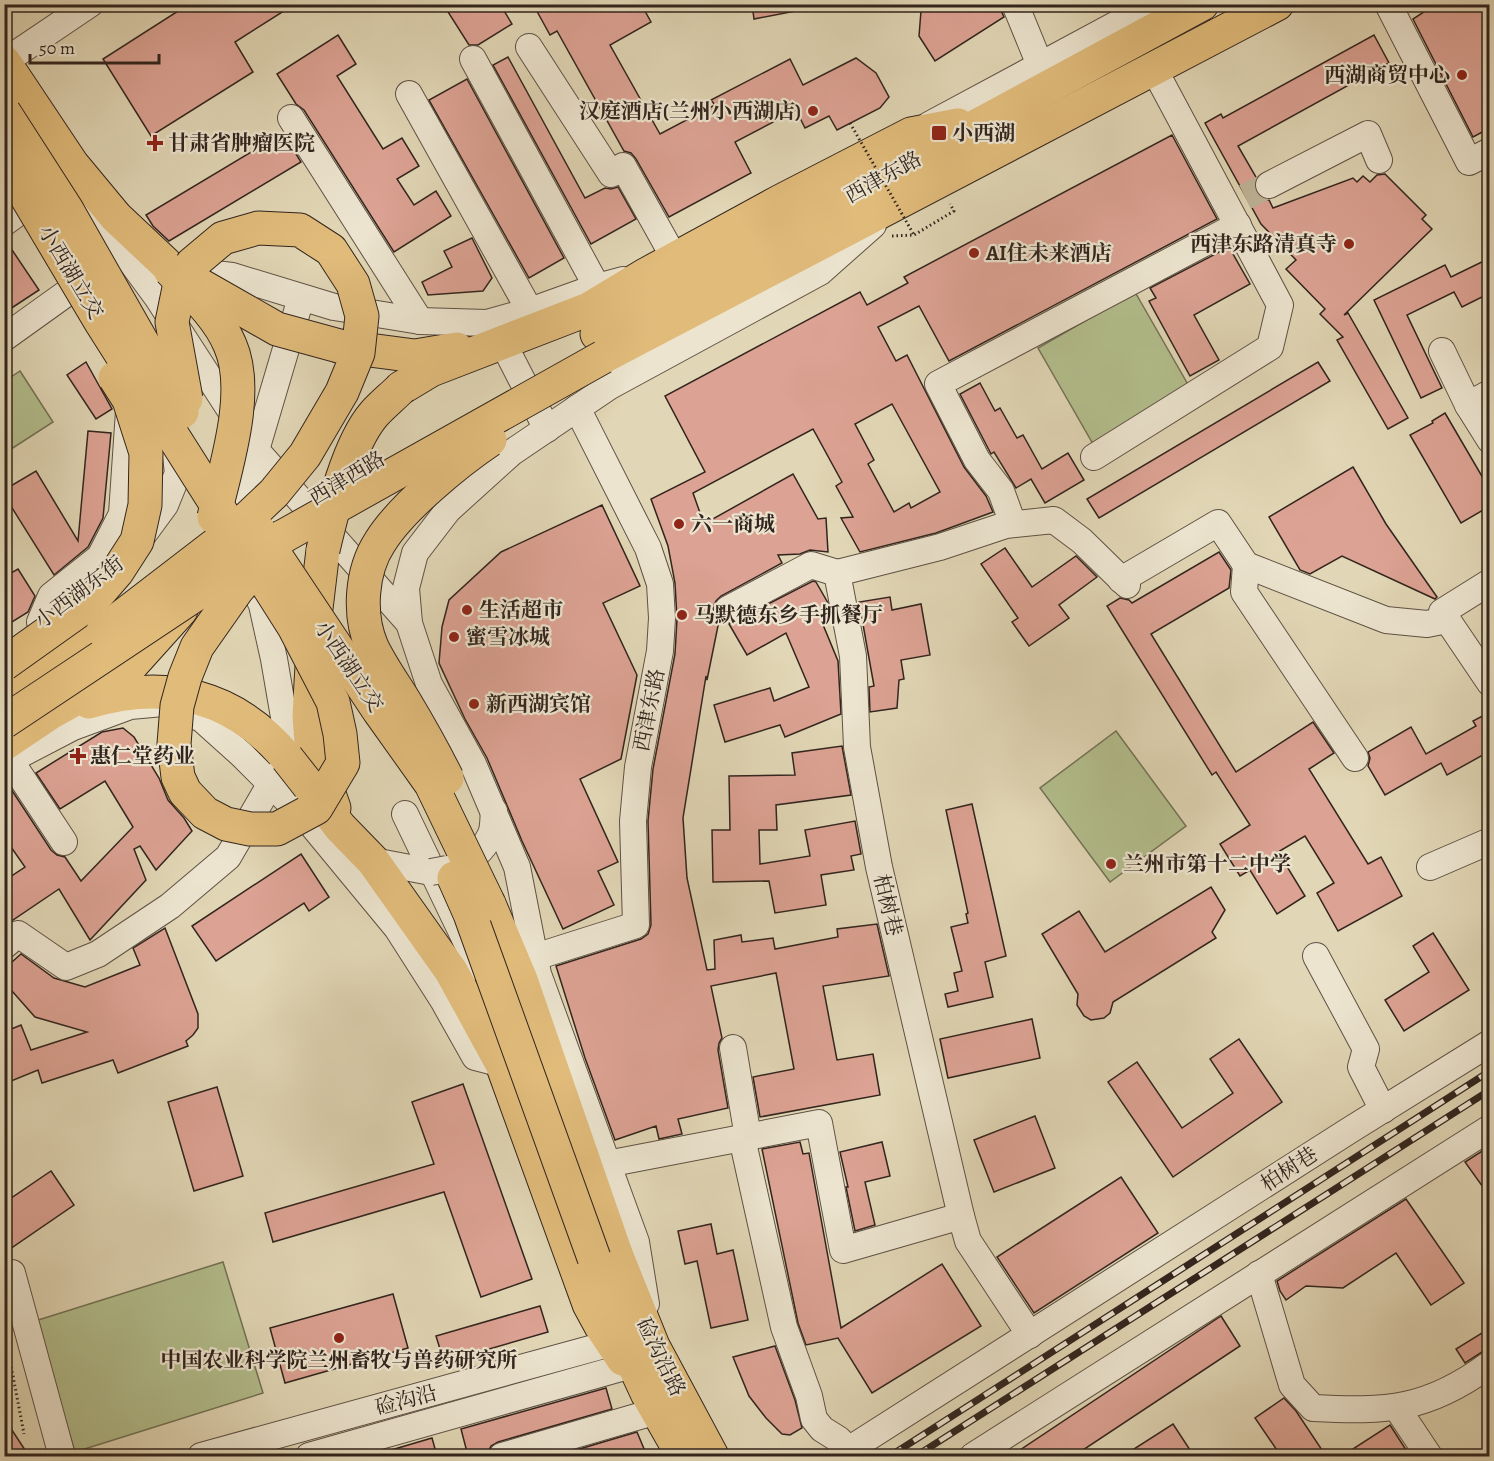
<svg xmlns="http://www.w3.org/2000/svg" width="1494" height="1461" font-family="Alegreya,'Noto Serif SC',serif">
	<rect width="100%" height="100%" fill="#e1d6b5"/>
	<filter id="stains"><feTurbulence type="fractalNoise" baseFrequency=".00333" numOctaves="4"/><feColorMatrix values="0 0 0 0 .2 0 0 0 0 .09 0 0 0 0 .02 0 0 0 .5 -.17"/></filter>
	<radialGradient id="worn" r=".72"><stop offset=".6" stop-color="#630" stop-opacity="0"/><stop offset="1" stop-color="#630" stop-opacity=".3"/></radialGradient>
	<g fill="#b3be8d" stroke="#727256" stroke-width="1.5">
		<polygon points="1135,292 1190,388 1093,444 1038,348"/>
		<polygon points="20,371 53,422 5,453 5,381"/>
		<polygon points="1116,731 1186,826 1110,882 1040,788"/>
		<polygon points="223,1262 263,1393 75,1452 35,1321"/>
	</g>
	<g fill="#dca293" stroke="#32251e" stroke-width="1.5" fill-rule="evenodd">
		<polygon points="189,4 295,4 235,42 253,72 151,136 103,59"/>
		<polygon points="443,4 500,4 512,24 478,45 469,45"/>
		<polygon points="533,4 641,4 651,22 610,45 660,134 715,105 711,100 790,59 803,85 856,58 876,73 889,97 880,108 837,130 829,116 805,128 796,110 735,142 751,173 669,217 636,159 631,153 624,151 557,31 550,35"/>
		<polygon points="752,4 795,4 796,11 754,19"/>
		<polygon points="930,4 998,4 1004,17 935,61 919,36 921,11"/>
		<polygon points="1436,4 1490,4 1490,128 1473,137 1413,19"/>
		<polygon points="338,35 356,64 337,76 383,149 402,138 419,166 397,179 414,205 436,191 451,216 394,252 304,110 296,104 277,74"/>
		<polygon points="1374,35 1389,63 1238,146 1256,177 1254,185 1256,192 1261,198 1269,200 1273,208 1353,178 1357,182 1363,176 1370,182 1377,175 1385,174 1426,215 1422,219 1432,229 1344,315 1348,313 1408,418 1388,429 1337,340 1343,337 1320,314 1325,309 1286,269 1296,260 1261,224 1205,123 1221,114 1223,118"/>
		<polygon points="508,57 585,198 605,188 611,189 618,187 636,219 591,244 493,65"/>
		<polygon points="467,79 564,258 529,278 429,100"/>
		<polygon points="283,133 301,162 169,241 153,226 146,215"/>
		<path d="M1172,135L1217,219L949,361L919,306L878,327L896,361L907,355L964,467L986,496L993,512L936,533L860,552L841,518L853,517L836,486L842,482L813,429L693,493L704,524L793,474L818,519L826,518L828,552L810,550L800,554L778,555L782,563L721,596L716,601L713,608L715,615L719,621L707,680L706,676L683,818L687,878L707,970L715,969L714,940L741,935L742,942L773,938L775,949L838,937L837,929L877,924L889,976L823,986L837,1060L873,1054L880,1095L760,1117L753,1077L794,1069L776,973L711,986L722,1038L719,1043L718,1050L728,1108L678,1119L682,1134L659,1139L656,1126L615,1140L585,1058L556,966L641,939L648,934L651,925L648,821L653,769L675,654L677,619L675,583L668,546L651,499L705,472L665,396L860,292L867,305L908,283L904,277ZM892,404L940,492L911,508L909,503L894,512L868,464L874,460L855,424Z"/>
		<polygon points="4,238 39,290 4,313"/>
		<polygon points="472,238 492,278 483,291 428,295 422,282 452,267 444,251"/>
		<polygon points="1229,247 1250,284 1194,315 1219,360 1190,376 1149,301 1156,298 1150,288"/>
		<polygon points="1490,258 1490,293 1462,307 1454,292 1407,315 1442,388 1421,398 1374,300 1445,265 1451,277"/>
		<polygon points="86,362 112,409 96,419 67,375"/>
		<polygon points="1318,362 1330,381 1099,518 1087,499"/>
		<polygon points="980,383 995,411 1000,408 1017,438 1023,435 1042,469 1068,453 1084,480 1045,503 1031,479 1016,488 994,452 991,454 990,452 960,394"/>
		<polygon points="1445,413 1490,490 1490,506 1461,523 1410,435 1433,423 1432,421"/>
		<polygon points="88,431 111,433 103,518 88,547 54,575 4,495 4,490 36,471 78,541"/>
		<polygon points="1353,467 1386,524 1437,597 1435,599 1342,556 1310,574 1300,570 1269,517"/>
		<polygon points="602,505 640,586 603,603 637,675 621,759 580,779 618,862 598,871 614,905 563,929 522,841 487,758 465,719 439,663 442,627 449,600 501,552"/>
		<polygon points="1005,548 1032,587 1076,556 1097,577 1059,605 1069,618 1029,646 1012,622 1018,618 981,564"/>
		<polygon points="1219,552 1231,570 1229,588 1151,634 1236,772 1313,722 1334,753 1309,769 1368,864 1381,857 1402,896 1338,931 1317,893 1334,883 1305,836 1278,852 1305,896 1277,914 1250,870 1240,876 1220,844 1250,825 1216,772 1212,775 1107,606 1120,598 1129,600 1132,603"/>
		<polygon points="18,569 35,596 28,612 4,627 4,577"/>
		<polygon points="813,581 816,582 828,603 829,609 819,615 838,661 841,714 785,737 780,725 725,742 714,705 770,688 774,701 809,687 786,633 747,655 729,624"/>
		<polygon points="890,597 892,610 921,604 930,655 901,660 904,679 899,680 897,708 870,712 869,687 874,686 859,602"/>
		<polygon points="1490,712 1490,751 1447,775 1441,763 1385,795 1368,766 1370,758 1368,752 1411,727 1426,754 1476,726 1473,721"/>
		<polygon points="123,728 134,737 159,778 168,800 184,818 192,831 156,870 140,846 134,849 146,880 90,940 59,889 4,926 4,881 25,867 4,837 4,792 11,789 51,850 57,855 65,857 81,881 133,827 105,781 60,809 36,773 102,732"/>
		<polygon points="842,746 851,795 776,805 777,830 759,830 760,864 810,856 805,830 855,821 861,854 851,856 854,870 821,875 826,905 775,913 769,881 713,882 712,830 730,830 729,776 795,775 792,753"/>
		<polygon points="972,804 1006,956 985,962 993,997 948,1007 945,994 958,991 954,973 962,971 951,927 968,923 966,914 968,913 946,810"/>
		<polygon points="301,854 329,897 309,911 304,903 216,961 192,926"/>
		<polygon points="1211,887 1225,910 1212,932 1216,938 1113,1002 1110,1013 1104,1018 1091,1020 1084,1016 1077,1005 1078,994 1042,934 1079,911 1105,952"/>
		<polygon points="165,928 198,1014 198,1028 193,1035 186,1041 188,1046 118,1073 113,1060 42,1083 38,1070 4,1084 4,1032 21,1025 31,1050 87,1032 35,1017 4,982 4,969 21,954 54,978 85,987 140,965 133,948"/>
		<polygon points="1433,933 1469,990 1404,1031 1385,1000 1429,972 1413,946"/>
		<polygon points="1032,1019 1040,1058 948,1078 940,1039"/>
		<polygon points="1239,1039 1282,1102 1173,1177 1108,1082 1137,1062 1182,1128 1233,1093 1210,1059"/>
		<polygon points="463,1084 532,1279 481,1297 444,1192 273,1242 265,1213 434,1164 412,1102"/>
		<polygon points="217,1087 243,1176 194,1191 168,1102"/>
		<polygon points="1035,1116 1055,1168 994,1192 974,1140"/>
		<polygon points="800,1142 803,1154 809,1153 841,1328 942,1264 981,1326 872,1393 838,1338 806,1345 798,1323 762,1149"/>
		<polygon points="882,1142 890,1176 865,1182 875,1225 855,1231 846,1187 848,1187 840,1152"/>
		<polygon points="1490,1146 1490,1197 1465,1162"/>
		<polygon points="51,1171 74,1205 4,1253 4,1203"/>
		<polygon points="1121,1177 1158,1233 1034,1313 997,1257"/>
		<polygon points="1406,1199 1464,1283 1431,1305 1396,1253 1343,1288 1306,1286 1286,1300 1280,1291 1277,1281"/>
		<polygon points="711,1224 717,1254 733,1250 748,1320 711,1328 697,1261 685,1264 678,1231"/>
		<polygon points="393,1294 408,1348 285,1383 270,1328"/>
		<polygon points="540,1306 548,1332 444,1362 436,1336"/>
		<polygon points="1221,1316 1240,1346 1074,1456 1011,1456"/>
		<polygon points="1490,1328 1490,1349 1482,1352 1465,1363 1456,1349"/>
		<polygon points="775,1346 795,1400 802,1428 790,1435 782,1434 766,1418 749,1396 733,1357"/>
		<polygon points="606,1388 612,1409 498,1442 491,1446 487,1454 468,1456 461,1429"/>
		<polygon points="1284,1398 1296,1411 1326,1456 1281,1456 1255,1418"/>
		<polygon points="4,1418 29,1456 4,1456"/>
		<polygon points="1173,1424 1194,1456 1123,1456"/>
		<polygon points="1390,1425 1410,1456 1342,1456"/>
		<polygon points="637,1432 647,1456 568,1456 566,1453"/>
		<polygon points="432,1438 437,1456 382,1456 381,1453"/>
	</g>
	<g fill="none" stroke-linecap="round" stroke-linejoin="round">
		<polyline stroke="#beb397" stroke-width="26" stroke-dasharray="26 13" stroke-linecap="butt" points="1245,197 1269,185"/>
		<defs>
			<g id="minor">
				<polyline points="1015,4 1040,65"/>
				<polyline points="1388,4 1469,162 1490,151"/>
				<polyline points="529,47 611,174 623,166 675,259"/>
				<polyline points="473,59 597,287"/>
				<polyline points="4,62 90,4"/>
				<polyline points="409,94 530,311"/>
				<polyline points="291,118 420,321"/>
				<polyline points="929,125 1154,4"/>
				<polyline points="1269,185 1368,134 1379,160"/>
				<path d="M71,195C86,218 114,248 140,259"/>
				<polyline points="4,223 44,194"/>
				<polyline points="181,270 232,276 334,307 420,321 487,323 530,311 597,287 623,280"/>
				<polyline points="4,338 124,252 157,297 256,450 409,623 429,684 473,764 517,867 538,974 636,1242 646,1304"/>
				<polyline points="503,343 547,429"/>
				<polyline points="1442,351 1468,405 1490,393"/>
				<polyline points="1468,405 1490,440"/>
				<polyline points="1094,457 1270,347 1280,305 1154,69"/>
				<polyline points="1013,524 1001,491 977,460 938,384 1238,225"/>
				<polyline points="240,529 256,450 301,298"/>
				<polyline points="140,539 165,505 178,473 174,439"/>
				<polyline points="1246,565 1244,592 1355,758"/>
				<polyline points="837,573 940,547 1006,525 1054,520 1082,541 1127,585"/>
				<polyline points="250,579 262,605 274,659 284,717 297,770"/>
				<polyline points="1121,580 1218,523 1246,565 1386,620 1427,624 1447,620"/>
				<polyline points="1490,582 1442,612 1490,683"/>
				<polyline points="728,609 811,565 837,573 853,656 857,747 879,867 961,1216 968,1241 1030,1335"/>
				<polyline points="40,622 51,596 100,557 122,514 129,411"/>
				<polyline points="409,623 406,588 415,553 448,510 511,453 610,386 820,272 873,225"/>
				<polyline points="20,748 10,760 64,842"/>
				<polyline points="4,763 73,727 130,706 163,703 202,719 242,755 312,825 397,928 443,1000 475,1057 502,1064"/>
				<polyline points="405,814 478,966 451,971"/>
				<polyline points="373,861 431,872"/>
				<polyline points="1430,867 1490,841"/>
				<path d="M453,868C468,865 484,849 490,836C494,829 493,819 494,811"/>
				<polyline points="4,946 18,934 66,967 98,954 170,906 228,857 271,783 281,771"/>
				<polyline points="1316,956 1366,1049 1361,1067 1383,1110"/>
				<polyline points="535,957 636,925 633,821 638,767 660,651 662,618 660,584 648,548 577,408"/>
				<polyline points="733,1048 748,1137"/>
				<polyline points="742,1138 784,1327 809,1396 814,1419 822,1429 838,1439 849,1450"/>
				<polyline points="607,1164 819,1123 843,1250 961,1216"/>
				<polyline points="12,1273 62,1456"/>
				<path d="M1259,1274L1292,1385L1313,1408C1387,1412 1428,1410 1490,1364"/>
				<polyline points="1397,1408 1429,1456"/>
				<polyline points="201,1456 612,1343"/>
				<polyline points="309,1456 628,1366"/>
				<polyline points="502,1456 657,1411"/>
				<polyline points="839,1456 1350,1130 1490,1043"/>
				<polyline points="973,1456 1490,1128"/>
			</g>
			<g id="major">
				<polyline points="4,62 72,164 116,217 166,264"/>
				<polyline points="597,334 919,157 1202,4"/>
				<polyline points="339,346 415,356 457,349"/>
				<polyline points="603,357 1277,4"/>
				<polyline points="401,388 431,370 589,309 647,274 779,202 911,134 958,125"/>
				<polyline points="323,550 315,617 309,716 311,742 334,808"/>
				<polyline points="4,694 103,631"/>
				<path d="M89,702C166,679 234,695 287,758"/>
				<polyline points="4,744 50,713 127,670 181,610"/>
				<polyline points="309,786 340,827 373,861 451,971 502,1064 589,1304 601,1326 623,1359"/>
				<polyline points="489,904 521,980 616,1254"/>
			</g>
			<g id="highway">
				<polyline points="616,1254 653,1346 712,1456"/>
				<polyline points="594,1258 622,1339 647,1393 683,1456"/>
			</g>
		</defs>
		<use href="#minor" stroke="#5e5144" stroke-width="28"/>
		<use href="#major" stroke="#32251e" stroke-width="35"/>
		<use href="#highway" stroke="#32251e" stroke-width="35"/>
		<g stroke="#32251e" stroke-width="3" stroke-dasharray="1.5 3" stroke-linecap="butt">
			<polyline points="892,236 914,235 954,211 950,204"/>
			<polyline points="4,1346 9,1355 24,1434"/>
		</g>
		<use href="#minor" stroke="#ece4cf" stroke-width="26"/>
		<use href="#major" stroke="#e0bb7a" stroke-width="33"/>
		<use href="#highway" stroke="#e0bb7a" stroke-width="33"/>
		<defs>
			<g id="rail">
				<polyline points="890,1456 1490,1071"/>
				<polyline points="916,1456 1490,1090"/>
			</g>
		</defs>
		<use href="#rail" stroke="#32251e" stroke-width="7"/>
		<use href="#rail" stroke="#ece4cf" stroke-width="4.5" stroke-dasharray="14" stroke-linecap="butt"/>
		<defs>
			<polyline id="minor-bridge" points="431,872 447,869"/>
			<g id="major-bridge">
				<polyline points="4,112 67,210 182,412"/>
				<polyline points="4,159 102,324 294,627 333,702 340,734 343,763 316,808 277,829 250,829 226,824 205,813 185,792 178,777 174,744 177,706 185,677 197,647 237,590 282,537"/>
				<path d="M170,270C192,293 218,316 230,345C251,392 225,469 214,517"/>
				<polyline points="193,281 277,329 339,346"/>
				<polyline points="259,531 379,711 431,784 489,904"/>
				<path d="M323,550C332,512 348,444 374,414C382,405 392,397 401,388"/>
				<polyline points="103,631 237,528 274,493 305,455 342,392 358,353 362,316 353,284 331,250 300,230 258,228 223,238 192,264 179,288 172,322 186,399"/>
				<polyline points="4,664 91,602 117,572 137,541 145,505 146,453 129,400 115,378"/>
				<polyline points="4,722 282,537 603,357"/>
				<polyline points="287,758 309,786"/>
				<path d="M447,778C434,752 420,727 405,702C394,684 381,666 372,647C358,615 361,571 380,542C401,508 456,463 490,440"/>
				<polyline points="454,878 470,914 594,1258"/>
			</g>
		</defs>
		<use href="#minor-bridge" stroke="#5e5144" stroke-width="28" stroke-linecap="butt"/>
		<use href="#major-bridge" stroke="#32251e" stroke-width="35" stroke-linecap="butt"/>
		<polyline stroke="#32251e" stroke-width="3" stroke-dasharray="1.5 3" stroke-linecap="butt" points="850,123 914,235"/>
		<use href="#minor-bridge" stroke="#ece4cf" stroke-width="26"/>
		<use href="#major-bridge" stroke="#e0bb7a" stroke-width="33"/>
	</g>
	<g fill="#8f2418" stroke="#ece4cf" stroke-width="2">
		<circle cx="1462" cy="75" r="6"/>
		<circle cx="813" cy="111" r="6"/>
		<rect x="931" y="125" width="16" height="16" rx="3"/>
		<path d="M152 134h6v6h6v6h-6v6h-6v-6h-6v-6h6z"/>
		<circle cx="1349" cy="244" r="6"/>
		<circle cx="974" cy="253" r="6"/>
		<circle cx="679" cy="524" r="6"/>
		<circle cx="467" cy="610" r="6"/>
		<circle cx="682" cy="615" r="6"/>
		<circle cx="454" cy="637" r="6"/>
		<circle cx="474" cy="704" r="6"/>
		<path d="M75 747h6v6h6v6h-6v6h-6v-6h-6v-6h6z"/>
		<circle cx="1111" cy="864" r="6"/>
		<circle cx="339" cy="1338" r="6"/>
	</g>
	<g text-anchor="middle" stroke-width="4.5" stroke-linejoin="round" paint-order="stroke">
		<g font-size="21" font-weight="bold" fill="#32251e" stroke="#ece4cf" text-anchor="start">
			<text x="1450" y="82" text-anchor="end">西湖商贸中心</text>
			<text x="801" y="118" text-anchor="end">汉庭酒店(兰州小西湖店)</text>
			<text x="952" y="140">小西湖</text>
			<text x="168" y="150">甘肃省肿瘤医院</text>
			<text x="1337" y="251" text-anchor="end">西津东路清真寺</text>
			<text x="986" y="260">AI住未来酒店</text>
			<text x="691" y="531">六一商城</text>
			<text x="479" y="617">生活超市</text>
			<text x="694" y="622">马默德东乡手抓餐厅</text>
			<text x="466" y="644">蜜雪冰城</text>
			<text x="486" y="711">新西湖宾馆</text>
			<text x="90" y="763">惠仁堂药业</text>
			<text x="1123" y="871">兰州市第十二中学</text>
			<text x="339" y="1367" text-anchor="middle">中国农业科学院兰州畜牧与兽药研究所</text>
		</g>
		<g font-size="21" fill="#32251e" stroke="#ece4cf">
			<text transform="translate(883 177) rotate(-29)" y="7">西津东路</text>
			<text transform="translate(71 272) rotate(59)" y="7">小西湖立交</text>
			<text transform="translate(347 478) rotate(-31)" y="7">西津西路</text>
			<text transform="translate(79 592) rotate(-37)" y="7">小西湖东街</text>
			<text transform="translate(349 666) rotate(56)" y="7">小西湖立交</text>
			<text transform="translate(649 710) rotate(-79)" y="7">西津东路</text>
			<text transform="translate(888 905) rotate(77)" y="7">柏树巷</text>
			<text transform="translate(1289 1169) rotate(-33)" y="7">柏树巷</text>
			<text transform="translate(661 1357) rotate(64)" y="7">硷沟沿路</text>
			<text transform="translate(406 1400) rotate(-15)" y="7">硷沟沿</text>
		</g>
	</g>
	<rect width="1494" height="1461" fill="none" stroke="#e1d6b5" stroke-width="24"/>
	<rect x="6" y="6" width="1482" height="1449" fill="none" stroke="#32251e" stroke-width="3"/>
	<rect x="12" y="12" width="1470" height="1437" fill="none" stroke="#32251e" stroke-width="1.5"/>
	<path d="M30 54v9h129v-9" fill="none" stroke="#32251e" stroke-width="3"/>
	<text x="39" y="54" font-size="18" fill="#32251e" stroke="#ece4cf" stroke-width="4.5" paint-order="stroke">50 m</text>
	<rect width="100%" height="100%" filter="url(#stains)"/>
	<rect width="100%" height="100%" fill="url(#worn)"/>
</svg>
